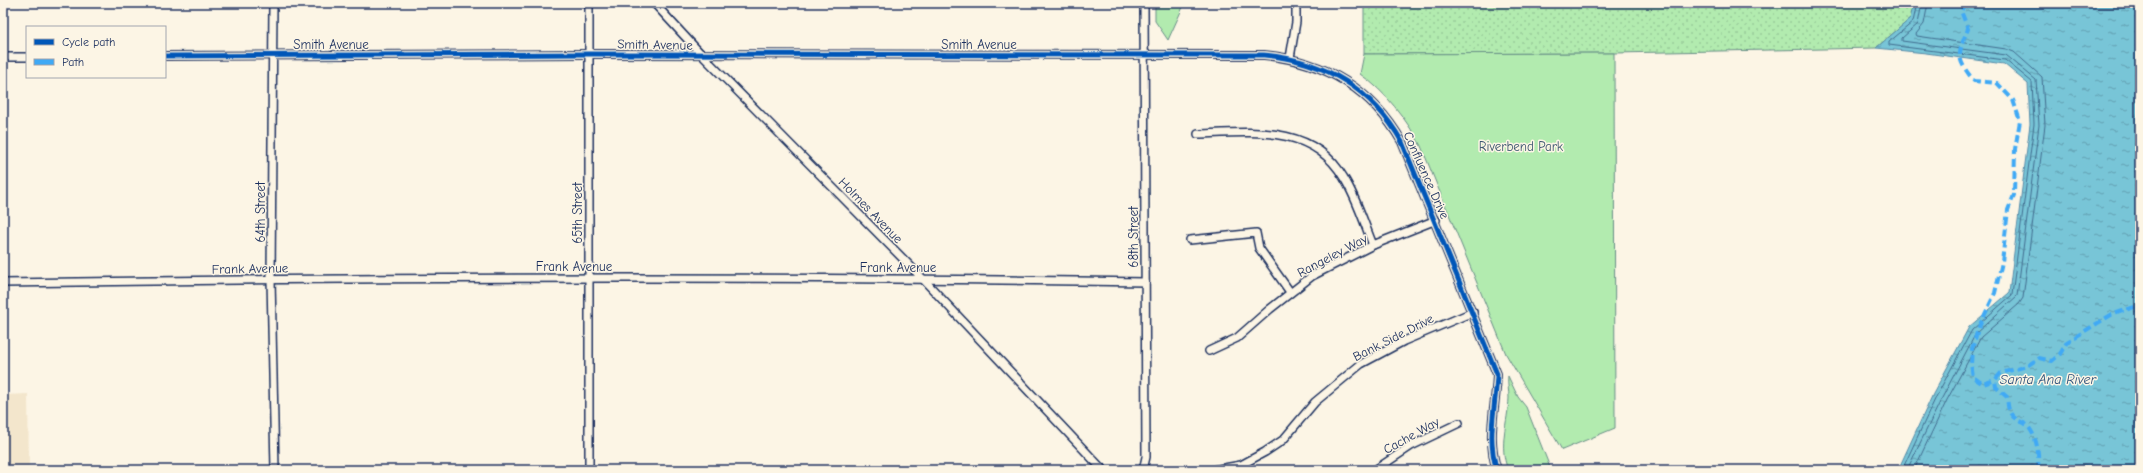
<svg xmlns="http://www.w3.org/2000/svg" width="2143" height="473" font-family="'Comic Neue',sans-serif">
	<defs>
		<pattern id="grass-dots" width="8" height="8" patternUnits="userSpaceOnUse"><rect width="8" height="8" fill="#b2ebaf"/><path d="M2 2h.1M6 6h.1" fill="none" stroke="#98ca99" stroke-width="1.8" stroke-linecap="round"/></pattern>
		<pattern id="water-ripples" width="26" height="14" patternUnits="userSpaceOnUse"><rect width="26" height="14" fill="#78c5d7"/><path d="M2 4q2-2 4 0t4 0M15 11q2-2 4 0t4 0" fill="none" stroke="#62a0b2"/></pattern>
	</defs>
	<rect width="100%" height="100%" fill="#fcf5e5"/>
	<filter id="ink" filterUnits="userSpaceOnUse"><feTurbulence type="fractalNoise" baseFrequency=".025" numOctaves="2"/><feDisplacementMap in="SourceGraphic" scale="8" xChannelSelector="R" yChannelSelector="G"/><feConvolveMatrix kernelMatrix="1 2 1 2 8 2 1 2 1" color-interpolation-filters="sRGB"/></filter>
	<g filter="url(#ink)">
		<polygon fill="#f3e6cc" points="28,394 29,470 4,470 4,395"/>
		<polygon fill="url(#grass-dots)" stroke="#668d86" points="1364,3 1914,3 1910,19 1876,48 1614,53 1364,54"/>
		<g fill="#b2ebaf" stroke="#668d86">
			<polygon points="1155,3 1179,3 1183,7 1168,40 1155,21"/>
			<path d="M1614,53L1615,428L1562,450L1506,354L1421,146C1406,119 1386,92 1360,74L1364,54Z"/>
			<path d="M1508,376L1518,397L1526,407L1551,470H1508C1498,445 1508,423 1509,398C1509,391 1507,383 1508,376Z"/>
		</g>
		<polygon fill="url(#water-ripples)" stroke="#5389a7" points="1914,3 2140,3 2140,470 1898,470 1933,394 1969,327 2009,293 2030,124 2028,84 2004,64 1926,53 1876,48 1910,19"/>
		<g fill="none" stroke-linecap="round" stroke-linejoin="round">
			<g stroke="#406b8e" stroke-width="1">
				<polyline points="1902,470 1937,395 1972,330 2012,295 2034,124 2032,82 2005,60 1889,45 1889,42 1913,22 1917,3"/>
				<polyline points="1907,470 1942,398 1976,333 2017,296 2039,125 2036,80 2006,55 1902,41 1902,38 1918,24 1922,3"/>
				<polyline points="1914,470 1947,400 1981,337 2019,304 2023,298 2045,125 2042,77 2014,52 2006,49 1917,36 1916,34 1924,24 1928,3"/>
			</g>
			<defs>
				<g id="minor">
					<polyline points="273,3 271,279 275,470"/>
					<polyline points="589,3 589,470"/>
					<polyline points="654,3 702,55 922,278 1103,470"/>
					<path d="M165,56L588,54L1264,55C1325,61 1372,89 1402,142L1497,374C1496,407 1486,438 1497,470"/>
					<polyline points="3,57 27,57"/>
					<polyline points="1290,58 1296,22 1296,3"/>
					<path d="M1198,134C1252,132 1313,124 1344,178C1357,199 1364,223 1373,245"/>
					<polyline points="1190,240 1256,233 1259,248 1290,292"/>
					<path d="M3,283C384,277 765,276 1145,282"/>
					<polyline points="1209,351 1237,338 1270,309 1312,276 1373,245 1436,220"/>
					<polyline points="1143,470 1146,457 1144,3"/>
					<polyline points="1213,470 1241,465 1265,452 1283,440 1315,402 1361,364 1404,341 1473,312"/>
					<polyline points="1375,470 1411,446 1459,423"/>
				</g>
			</defs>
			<use href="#minor" stroke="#1b2f5e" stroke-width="10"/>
			<use href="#minor" stroke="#fcf5e5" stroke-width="7"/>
			<g stroke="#3fa9f5" stroke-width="4" stroke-dasharray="8 4" stroke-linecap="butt">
				<path d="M1966,3L1961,11L1968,29C1957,55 1956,58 1974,81L1997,83L2013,100L2020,121L2015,149L2014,195L2008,210L2002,262L1995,293L1978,329L1972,349L1971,364L1973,377L1983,384L1995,380"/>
				<path d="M2038,470C2039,454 2038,438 2027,425C2024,422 2019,422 2016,419C2008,414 2008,406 2007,397L1996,387L1995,380L2001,373L2027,366L2039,358L2052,361L2060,354L2067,342L2111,315L2140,305"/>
			</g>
			<defs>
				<path id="cycleway" d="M165,56L588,54L1264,55C1325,61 1372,89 1402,142L1497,374C1496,407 1486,438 1497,470"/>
			</defs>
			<use href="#cycleway" stroke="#fcf5e5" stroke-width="8"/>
			<use href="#cycleway" stroke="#0057b8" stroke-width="5"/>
		</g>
	</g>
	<g text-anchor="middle" stroke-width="3" stroke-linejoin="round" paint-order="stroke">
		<g font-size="13" fill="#1b2f5e" stroke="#fcf5e5">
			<text x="331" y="49">Smith Avenue</text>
			<text transform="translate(655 44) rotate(1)" y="5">Smith Avenue</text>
			<text x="979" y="49">Smith Avenue</text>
			<text transform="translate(1427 175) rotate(66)" y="5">Confluence Drive</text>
			<text transform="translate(871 210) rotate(46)" y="5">Holmes Avenue</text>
			<text transform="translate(260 212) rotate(-90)" y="5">64th Street</text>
			<text transform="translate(577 213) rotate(-90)" y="5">65th Street</text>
			<text transform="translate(1133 237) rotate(-90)" y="5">68th Street</text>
			<text transform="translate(1332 255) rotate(-28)" y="5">Rangeley Way</text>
			<text x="574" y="271">Frank Avenue</text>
			<text x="898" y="272">Frank Avenue</text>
			<text transform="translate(250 268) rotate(-1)" y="5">Frank Avenue</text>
			<text transform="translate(1393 337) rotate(-27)" y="5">Bank Side Drive</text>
			<text transform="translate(1411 435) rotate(-29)" y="5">Cache Way</text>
		</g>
		<g font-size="13" fill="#39556e" stroke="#fcf5e5">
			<text x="1521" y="151">Riverbend Park</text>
		</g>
		<g font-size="14" font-style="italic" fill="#32547c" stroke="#fcf5e5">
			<text x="2048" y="384">Santa Ana River</text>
		</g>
	</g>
	<rect width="2143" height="473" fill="none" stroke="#fcf5e5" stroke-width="16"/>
	<rect x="8" y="8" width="2127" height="457" fill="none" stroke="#1b2f5e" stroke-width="1.5" filter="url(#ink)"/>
	<rect x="26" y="26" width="140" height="52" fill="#fcf5e5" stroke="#a2a6af"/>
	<rect x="34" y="39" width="20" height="6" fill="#0057b8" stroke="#a2a6af"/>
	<text x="62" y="46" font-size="12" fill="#1b2f5e">Cycle path</text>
	<rect x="34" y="59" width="20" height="6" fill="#3fa9f5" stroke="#a2a6af"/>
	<text x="62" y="66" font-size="12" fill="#1b2f5e">Path</text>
</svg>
